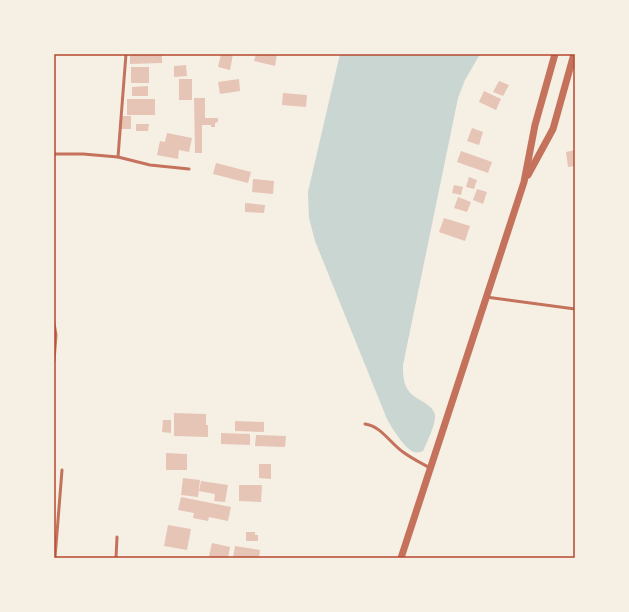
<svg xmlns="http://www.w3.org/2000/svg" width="629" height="612" font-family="'Roboto Condensed',sans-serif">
	<rect width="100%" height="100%" fill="#f6efe4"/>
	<path fill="#c9d6d2" d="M340,54H480L465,80L458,98L403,365C403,374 403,382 408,390C414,400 433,403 435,415C436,424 427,442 423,451C420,452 417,453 414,452C404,448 392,428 387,419L315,241L309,218L308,192Z"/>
	<g fill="#e6c5b7">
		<polygon points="130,54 162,54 162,63 130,64"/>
		<polygon points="221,54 233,54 230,70 218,67"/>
		<polygon points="256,54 277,54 275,66 254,61"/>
		<polygon points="186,65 187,76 174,77 174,66"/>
		<rect x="131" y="67" width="18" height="16"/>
		<rect x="179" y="79" width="13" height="21"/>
		<polygon points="239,79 240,91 220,94 218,82"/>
		<polygon points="499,81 509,85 503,96 493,92"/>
		<polygon points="148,86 148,96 132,96 132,87"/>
		<polygon points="484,91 501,99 496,110 479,102"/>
		<polygon points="283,93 307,95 306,107 282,105"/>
		<polygon points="194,98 205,98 205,118 218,118 218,122 215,123 215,127 211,127 211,125 202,125 202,153 195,153"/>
		<rect x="127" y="99" width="28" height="16"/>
		<rect x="121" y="116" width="10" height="13"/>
		<polygon points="136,124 149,124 148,131 136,131"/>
		<polygon points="472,128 483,132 479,145 467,141"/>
		<polygon points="167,133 192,138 189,152 179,150 178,159 157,155 160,141 165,142"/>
		<polygon points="575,150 575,166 568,167 566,152"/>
		<polygon points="461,151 492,162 488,173 457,162"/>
		<polygon points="216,163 251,172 248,183 213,174"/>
		<polygon points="469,177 477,180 474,189 466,187"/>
		<polygon points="253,179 274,181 273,194 252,192"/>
		<polygon points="454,185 463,187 461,195 452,193"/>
		<polygon points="477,189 487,192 483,204 473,200"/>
		<polygon points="458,197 471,202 467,212 454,208"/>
		<polygon points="245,203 265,205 264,213 245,212"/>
		<polygon points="444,218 470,226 465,241 439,232"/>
		<polygon points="174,413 206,414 206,425 208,425 208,437 174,436"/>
		<polygon points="163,420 171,420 171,433 162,432"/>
		<polygon points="235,421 264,422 264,432 235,431"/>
		<polygon points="221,433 250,434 250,445 221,444"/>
		<polygon points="256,435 286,436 285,447 255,446"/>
		<polygon points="166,453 187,454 187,470 166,470"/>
		<polygon points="259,464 271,464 271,479 259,478"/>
		<polygon points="183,478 200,480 198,497 181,495"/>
		<polygon points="201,481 228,485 225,502 214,501 215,494 199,491"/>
		<polygon points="239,485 262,485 261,502 239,501"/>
		<polygon points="181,497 231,507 228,521 209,517 208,521 193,518 194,513 178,510"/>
		<polygon points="168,525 191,529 187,550 164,546"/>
		<polygon points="246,532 255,532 255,535 258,535 258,541 246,541"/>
		<polygon points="212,543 230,547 228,558 219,558 209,556"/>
		<polygon points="235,546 260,550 259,558 233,558"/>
	</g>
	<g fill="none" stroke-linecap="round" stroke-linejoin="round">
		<g stroke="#c5725c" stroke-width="3">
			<polyline points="54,154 83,154 118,157 150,165 189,169"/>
			<polyline points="118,157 126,54"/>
			<polyline points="486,297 575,309"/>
			<polyline points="54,323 56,335 54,361"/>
			<path d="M365,424C381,426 390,443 403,452C411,458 421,463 430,468"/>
			<polyline points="55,558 62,470"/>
			<polyline points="116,558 117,537"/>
		</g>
		<g stroke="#c5725c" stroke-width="7">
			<polyline points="528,175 553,129 574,54"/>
			<polyline points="401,558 524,182 535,125 555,54"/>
		</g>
	</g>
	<rect width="629" height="612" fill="none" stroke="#f6efe4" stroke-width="110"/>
	<rect x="55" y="55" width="519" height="502" fill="none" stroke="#b5482f" stroke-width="1.5"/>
</svg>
